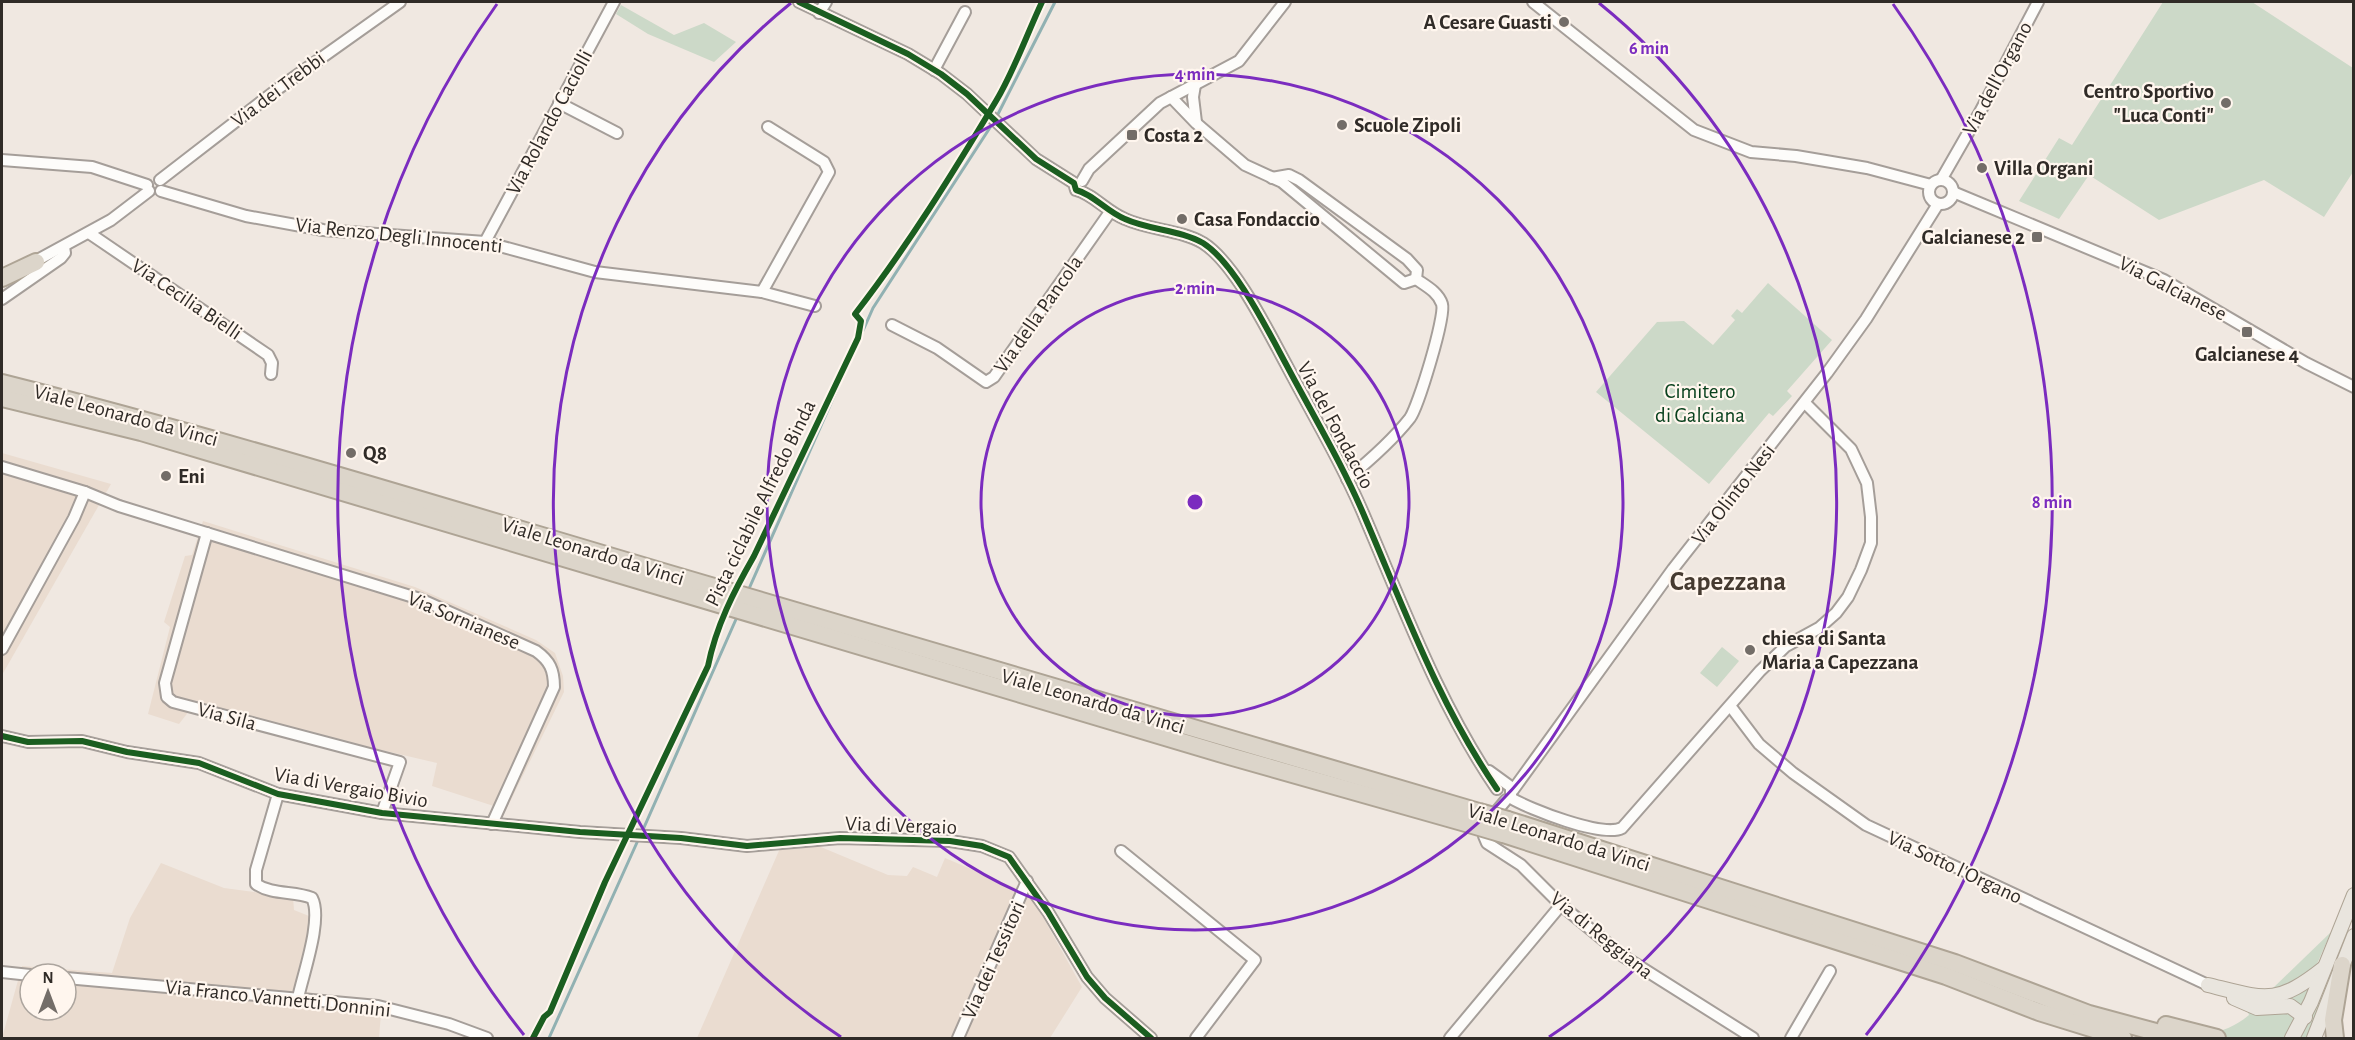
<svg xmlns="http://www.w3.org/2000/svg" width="2355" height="1040" font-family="'Alegreya Sans',sans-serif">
	<rect width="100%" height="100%" fill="#f0e8e1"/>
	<g fill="#eadcd0" fill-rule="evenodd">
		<polygon points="2,453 111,484 2,675"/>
		<polygon points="203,521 415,587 536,640 555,653 563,676 564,692 506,810 432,786 437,763 193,706 179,724 148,714 170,627 164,622 185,556 192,555"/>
		<polygon points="785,837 816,845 888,875 907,876 913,867 937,877 945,858 1030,894 1082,987 1050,1038 697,1038"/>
		<path d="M161,863L224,888L293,897L294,910L314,918L297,991L382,1001L379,1038H2L22,966L112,973L130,918ZM30,974H66V1010H30Z"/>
	</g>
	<g fill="#ccd9c8">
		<polygon points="2163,2 2252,2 2353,68 2353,172 2324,217 2264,180 2159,220 2089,175 2059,219 2019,201 2059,138 2072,145"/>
		<polygon points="621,5 674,35 704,23 736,42 714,62 648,34 616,14"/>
		<polygon points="1768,283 1832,340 1787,391 1792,396 1773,416 1769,413 1709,484 1596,392 1657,322 1684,321 1713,345 1735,320 1731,316 1737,309 1742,313"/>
		<polygon points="1722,647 1739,661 1717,687 1700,673"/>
		<polygon points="2331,932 2317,964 2296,985 2272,989"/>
		<polygon points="2344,932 2350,934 2309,1038 2298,1038"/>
		<polygon points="2314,980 2303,1010 2267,1002"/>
		<path d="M2247,1010H2282L2297,1015L2285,1038H2226L2207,1033C2223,1032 2237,1025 2249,1015Z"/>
	</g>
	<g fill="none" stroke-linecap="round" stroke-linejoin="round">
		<g stroke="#91b1b2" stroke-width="3">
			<polyline points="996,118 1055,2"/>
			<polyline points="748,591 873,308 993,123"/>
			<polyline points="642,832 737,617"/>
			<polyline points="549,1038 639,838"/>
		</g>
		<defs>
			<g id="minor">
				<path d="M799,2L908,54L941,74L967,94L1036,159L1074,183L1076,190C1093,194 1107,212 1125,219C1149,230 1181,230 1203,243C1235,263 1269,333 1287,366C1314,417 1344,467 1366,520C1405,611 1440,706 1497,789"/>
				<polyline points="1533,2 1694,130 1751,152 1796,156 1867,168 1931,185"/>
				<polyline points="819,13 826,2"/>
				<polyline points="934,70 965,12"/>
				<polyline points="1195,85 1193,97 1196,122"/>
				<polyline points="1171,97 1196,123 1245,165 1282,182 1404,283 1416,279"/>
				<polyline points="559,103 617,133"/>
				<polyline points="2,160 92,167 147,185"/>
				<polyline points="1272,178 1289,175 1299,180 1407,259 1417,270 1416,279"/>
				<circle cx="1941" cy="192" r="12"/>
				<polyline points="160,180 279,88 400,2"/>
				<polyline points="1941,180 1980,112 2038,2"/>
				<polyline points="1082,181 1089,169 1160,103 1239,61 1285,2"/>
				<polyline points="161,191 246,216 323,230 485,242 595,272 762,292 815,306"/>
				<polyline points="1953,192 2164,280 2306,363 2354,387"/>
				<polyline points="89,233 268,355 272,363 271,374"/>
				<polyline points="485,242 614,2"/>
				<polyline points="32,263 111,220 149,191"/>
				<polyline points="762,292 829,172 824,162 768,127"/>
				<polyline points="2,299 61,258 65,253 64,247"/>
				<polyline points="892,325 937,348 986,382 994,377 1110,212"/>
				<polyline points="2,467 85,492 74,518 2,649"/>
				<path d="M1347,479C1369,461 1392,441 1410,418C1418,407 1446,316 1442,304C1438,292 1426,286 1416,279"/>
				<path d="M85,492L119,506L420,599L536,651C550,661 554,670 554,687L492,824"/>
				<polyline points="207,533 165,683 167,697 173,702 400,762 382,813"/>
				<polyline points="1731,707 1759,744 1793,773 1866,825 2208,985"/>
				<polyline points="2,736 28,742 82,741 127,752 199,763 278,794 382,813 580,832 681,838 747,846 840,838 950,841 982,846 1009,857 1048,912 1087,977 1105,998 1151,1038"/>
				<polyline points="1489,771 1511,787 1511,797"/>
				<polyline points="1513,790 1673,569 1827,373 1866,319 1938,204"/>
				<path d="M278,794L256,870V884C272,895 294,891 312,898C323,919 303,974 298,998"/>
				<path d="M1511,798C1529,809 1603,838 1622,828L1760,671L1786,646L1819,628L1836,613L1848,597L1861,570L1871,543V517L1867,483L1851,449L1805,403"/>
				<path d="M1506,800C1496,811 1488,822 1484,836L1487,843L1521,865L1561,905L1623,956L1753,1038"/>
				<polyline points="1121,851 1255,960 1196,1038"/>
				<polyline points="2,972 30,975"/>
				<polyline points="66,978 378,1006 449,1024 487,1038"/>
				<polyline points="958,1038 1027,881"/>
				<polyline points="1450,1038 1561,905"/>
				<polyline points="1791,1038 1830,971"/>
			</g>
			<g id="major">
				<path d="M2208,985C2265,999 2276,1006 2324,968"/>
				<polyline points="2234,998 2257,1008 2290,1006 2305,1017"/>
				<polyline points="2292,1038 2311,1002 2354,895"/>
				<polyline points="2314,1038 2354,936"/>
			</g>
			<g id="highway">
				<polyline points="2,278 36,262"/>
				<path d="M2,383C224,439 443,507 663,572C934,654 1206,734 1479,812"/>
				<polyline points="2,398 141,432 1229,756 1469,824"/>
				<polyline points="1508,820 1955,963 2089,1014 2178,1038"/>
				<polyline points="1503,834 1946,976 2039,1012 2123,1038"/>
				<polyline points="2166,1025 2217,1038"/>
				<polyline points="2335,1038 2333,1020 2342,965"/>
			</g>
		</defs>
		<use href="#minor" stroke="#a59e99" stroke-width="14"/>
		<use href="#major" stroke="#aea495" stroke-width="16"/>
		<use href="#highway" stroke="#aea495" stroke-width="20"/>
		<use href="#minor" stroke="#fdfcfa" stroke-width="10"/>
		<use href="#major" stroke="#e9e5de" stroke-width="14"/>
		<use href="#highway" stroke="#dcd5ca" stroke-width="16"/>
		<defs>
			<g id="highway-bridge">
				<polyline points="1479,812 1508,820"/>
				<polyline points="1469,824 1503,834"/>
			</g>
		</defs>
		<use href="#highway-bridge" stroke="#aea495" stroke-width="20" stroke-linecap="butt"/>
		<use href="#highway-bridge" stroke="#dcd5ca" stroke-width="16"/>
		<defs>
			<g id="cycleway">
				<path d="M799,2L908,54L941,74L967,94L1036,159L1074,183L1076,190C1093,194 1107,212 1125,219C1149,230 1181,230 1203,243C1235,263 1269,333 1287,366C1314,417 1344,467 1366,520C1405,611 1440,706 1497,789"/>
				<polyline points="2,736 28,742 82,741 127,752 199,763 278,794 382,813 580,832 681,838 747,846 840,838 950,841 982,846 1009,857 1048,912 1087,977 1105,998 1151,1038"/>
				<path d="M533,1038L544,1017L550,1012L605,882L708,666C716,626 734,591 754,556L858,338L861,321L855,314C907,247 953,173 996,101C1014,71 1027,34 1042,2"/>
			</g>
		</defs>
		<use href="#cycleway" stroke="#fff6ee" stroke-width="10"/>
		<use href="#cycleway" stroke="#1b5e20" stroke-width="6"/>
	</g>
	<g fill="none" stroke="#7b2cbf" stroke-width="3">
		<circle cx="1195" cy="502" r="214"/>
		<circle cx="1195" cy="502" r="428"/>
		<path d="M841 1037A642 642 0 0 1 791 3M1599 3A642 642 0 0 1 1549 1037"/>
		<path d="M524 1035A857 857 0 0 1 497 4M1893 4A857 857 0 0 1 1866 1035"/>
	</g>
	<g fill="#736d68" stroke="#fff6ee" stroke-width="2">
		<circle cx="1564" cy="22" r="6"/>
		<circle cx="2226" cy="103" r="6"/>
		<circle cx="1342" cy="125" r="6"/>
		<rect x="1126" y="129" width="12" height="12" rx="3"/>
		<circle cx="1982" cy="168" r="6"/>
		<circle cx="1182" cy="219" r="6"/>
		<rect x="2031" y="231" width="12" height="12" rx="3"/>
		<rect x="2241" y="326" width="12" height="12" rx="3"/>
		<circle cx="351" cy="453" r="6"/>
		<circle cx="166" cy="476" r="6"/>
		<circle cx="1750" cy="650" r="6"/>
	</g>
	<g text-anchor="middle" stroke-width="4.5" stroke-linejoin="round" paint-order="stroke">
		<g font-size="21" font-weight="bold" fill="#302b27" stroke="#fff6ee" text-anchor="start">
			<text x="1552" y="29" text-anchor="end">A Cesare Guasti</text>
			<text x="2214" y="98" text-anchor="end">Centro Sportivo<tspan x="2214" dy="24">"Luca Conti"</tspan></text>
			<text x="1354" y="132">Scuole Zipoli</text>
			<text x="1144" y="142">Costa 2</text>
			<text x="1994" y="175">Villa Organi</text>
			<text x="1194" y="226">Casa Fondaccio</text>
			<text x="2025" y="244" text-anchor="end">Galcianese 2</text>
			<text x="2247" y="361" text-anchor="middle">Galcianese 4</text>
			<text x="363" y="460">Q8</text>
			<text x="178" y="483">Eni</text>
			<text x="1762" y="645">chiesa di Santa<tspan x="1762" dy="24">Maria a Capezzana</tspan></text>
		</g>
		<g font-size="21" fill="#302b27" stroke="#fff6ee">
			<text transform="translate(1997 78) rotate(-62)" y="7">Via dell'Organo</text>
			<text transform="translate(278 89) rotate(-37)" y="7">Via dei Trebbi</text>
			<text transform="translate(549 122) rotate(-62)" y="7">Via Rolando Caciolli</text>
			<text transform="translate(399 235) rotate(6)" y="7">Via Renzo Degli Innocenti</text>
			<text transform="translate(2173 288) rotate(27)" y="7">Via Galcianese</text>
			<text transform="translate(187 299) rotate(34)" y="7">Via Cecilia Bielli</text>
			<text transform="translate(1038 314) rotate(-55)" y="7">Via della Pancola</text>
			<text transform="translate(126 415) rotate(15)" y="7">Viale Leonardo da Vinci</text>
			<text transform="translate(1336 425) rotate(62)" y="7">Via del Fondaccio</text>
			<text transform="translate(1733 494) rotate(-52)" y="7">Via Olinto Nesi</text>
			<text transform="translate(760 503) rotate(-64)" y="7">Pista ciclabile Alfredo Binda</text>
			<text transform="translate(593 551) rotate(17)" y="7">Viale Leonardo da Vinci</text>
			<text transform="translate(464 620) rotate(23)" y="7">Via Sornianese</text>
			<text transform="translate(1093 701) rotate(16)" y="7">Viale Leonardo da Vinci</text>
			<text transform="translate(227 716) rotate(15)" y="7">Via Sila</text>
			<text transform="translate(351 787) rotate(10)" y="7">Via di Vergaio Bivio</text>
			<text transform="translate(901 825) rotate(2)" y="7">Via di Vergaio</text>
			<text transform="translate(1559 837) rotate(17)" y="7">Viale Leonardo da Vinci</text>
			<text transform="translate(1955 867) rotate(25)" y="7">Via Sotto l'Organo</text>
			<text transform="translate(1602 935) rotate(39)" y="7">Via di Reggiana</text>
			<text transform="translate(993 960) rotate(-66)" y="7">Via dei Tessitori</text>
			<text transform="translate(278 998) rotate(6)" y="7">Via Franco Vannetti Donnini</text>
		</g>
		<g font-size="21" fill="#09411d" stroke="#fff6ee">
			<text x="1700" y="398">Cimitero<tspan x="1700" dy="24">di Galciana</tspan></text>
		</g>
		<g font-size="27" font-weight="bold" fill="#453a30" stroke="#fff6ee">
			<text x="1728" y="590">Capezzana</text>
		</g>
	</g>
	<circle cx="1195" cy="502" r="9" fill="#7b2cbf" stroke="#fff6ee" stroke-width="3"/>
	<g font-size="18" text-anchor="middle" font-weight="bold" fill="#7b2cbf" stroke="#fff6ee" stroke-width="4.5" stroke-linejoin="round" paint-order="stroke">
		<text x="1649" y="54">6 min</text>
		<text x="1195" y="80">4 min</text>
		<text x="1195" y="294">2 min</text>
		<text x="2052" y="508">8 min</text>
	</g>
	<rect width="2355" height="1040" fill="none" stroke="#302b27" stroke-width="6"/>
	<g transform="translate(48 992)"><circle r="28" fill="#fff6ee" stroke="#aca59e" stroke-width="1.5"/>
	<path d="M0-4.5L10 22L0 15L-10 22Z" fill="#736d68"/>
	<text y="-9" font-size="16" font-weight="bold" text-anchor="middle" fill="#302b27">N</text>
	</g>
</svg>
